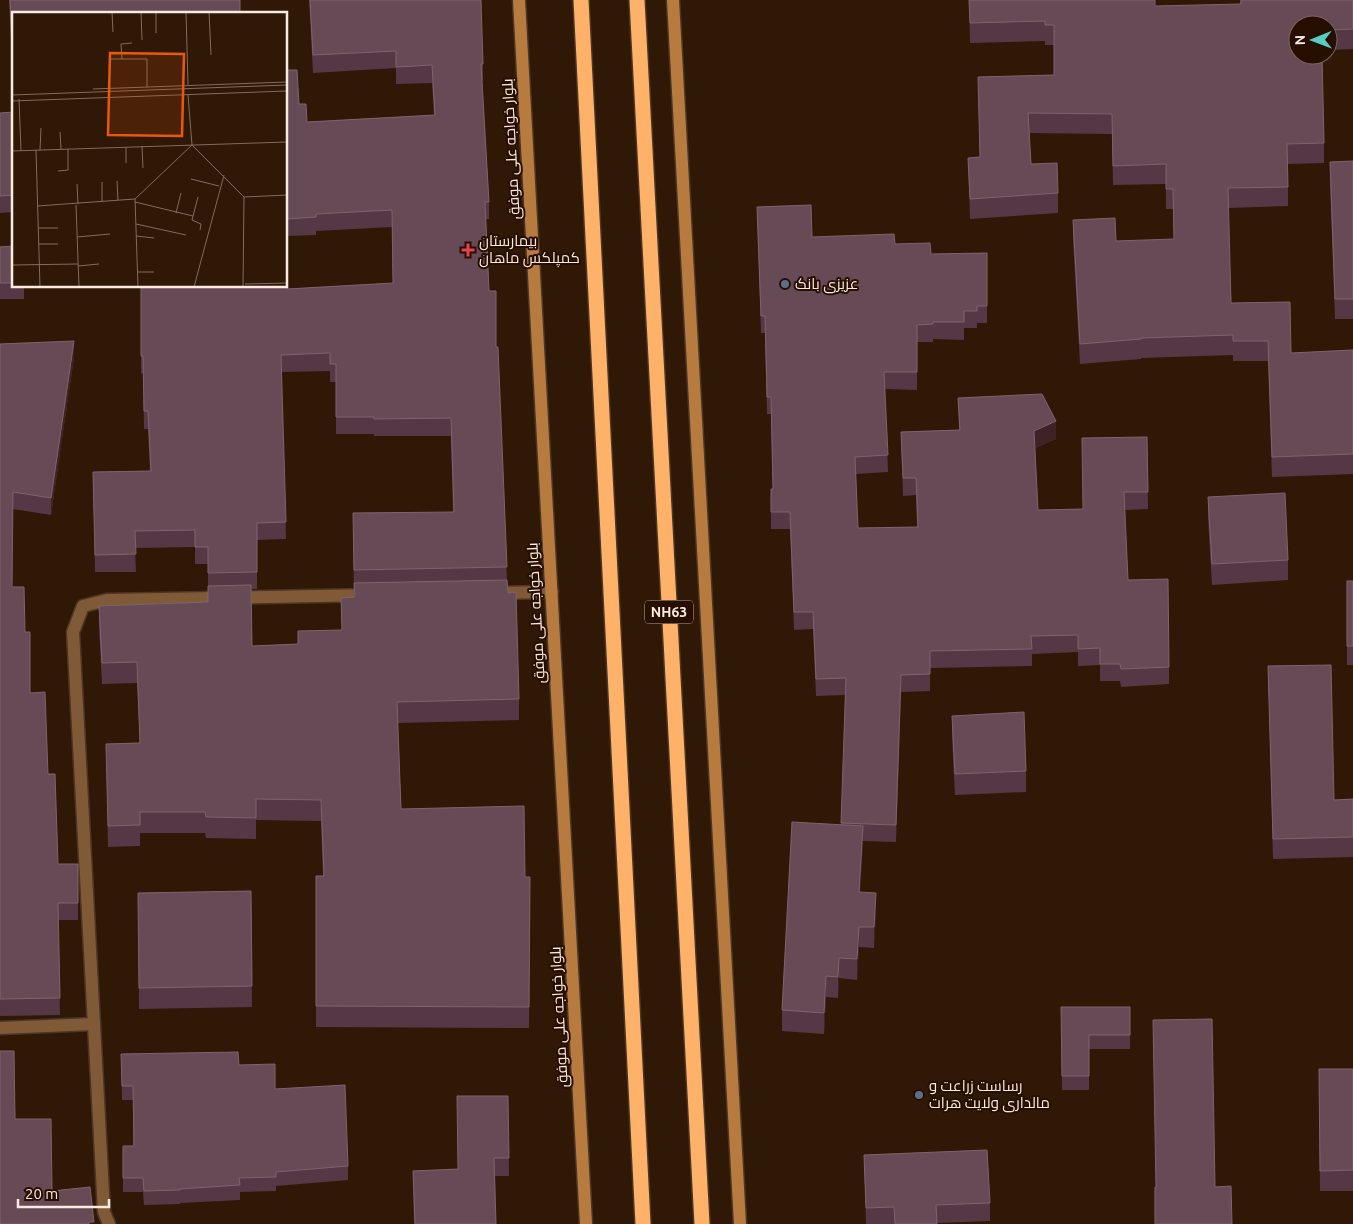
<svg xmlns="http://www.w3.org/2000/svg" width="1353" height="1224" font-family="Ubuntu,Cairo,sans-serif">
	<rect width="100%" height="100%" fill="#301807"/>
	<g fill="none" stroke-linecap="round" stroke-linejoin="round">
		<defs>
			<g id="street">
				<polyline points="500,593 552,592"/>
				<polyline points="0,1028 94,1024"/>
				<polyline points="109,1224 104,1212 73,632 83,606 107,600 370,595"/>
			</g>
			<g id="secondary">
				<polyline points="519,0 586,1224"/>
				<polyline points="673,0 740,1224"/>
			</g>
			<g id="highway">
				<polyline points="581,0 643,1224"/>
				<polyline points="637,0 702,1224"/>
			</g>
		</defs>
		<use href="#street" stroke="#4d3525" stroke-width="15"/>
		<use href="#secondary" stroke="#4d3525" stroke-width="15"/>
		<use href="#highway" stroke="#4d3525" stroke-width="18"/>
		<use href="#street" stroke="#805a37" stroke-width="12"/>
		<use href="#secondary" stroke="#b77b3f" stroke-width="12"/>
		<use href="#highway" stroke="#fdb169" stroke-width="15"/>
	</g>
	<g fill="#543846" fill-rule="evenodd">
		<polygon points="9,0 240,0 14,14 14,61 12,61"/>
		<path d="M309,0H481L483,64V81H482L489,202V219H486L489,291L496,347L507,580L519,699V720L398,723L401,809L525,877H530L529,1028L316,1027V876H323L321,821L256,820V839L206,838L205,833H140V846L108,847L106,744L140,743L137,683L102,684L99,627V606L208,602V564H195V547L135,548L136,572H95L93,472L150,471L148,429H144L143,373L141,374V286L287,289L393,283L392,227L316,231V235L286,236V70L299,104L307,122L434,115L432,83L396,84V68L313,73ZM330,371V382H336V434H374V436H451L453,512L353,531L354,597L341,598L342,630L298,644L252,646L251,589H257V540L286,539L281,372Z"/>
		<polygon points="969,0 1155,6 1240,4 1240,0 1353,0 1353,49 1328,50 1328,25 1298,25 1324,143 1324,163 1288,164 1288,206 1228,208 1231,303 1291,353 1353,350 1353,474 1272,477 1268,361 1233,361 1233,355 1141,358 1141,359 1080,364 1073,239 1073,220 1116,241 1174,240 1173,209 1166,209 1166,184 1113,185 1112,134 1029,133 1031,164 1058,193 1058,213 970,219 968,158 980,157 978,77 1054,75 1054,45 1045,45 1045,41 970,43"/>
		<polygon points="14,112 14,212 0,213 0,113"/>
		<polygon points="1353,161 1353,319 1335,319 1330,182 1330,162"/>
		<polygon points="757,207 812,237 895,244 931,254 987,253 987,323 977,323 977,328 964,328 964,340 933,339 933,342 917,342 917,390 885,389 888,472 856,474 858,528 917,527 916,495 903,496 901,432 959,430 958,398 1056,439 1035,448 1038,510 1083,509 1147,437 1148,509 1125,510 1128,580 1169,667 1169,684 1121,687 1120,681 1100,681 1100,665 1078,666 1078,652 1032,654 1032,666 930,668 930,691 901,692 896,842 863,841 860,892 876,913 874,948 859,947 857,980 839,978 838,998 826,997 824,1034 782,1031 782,1010 841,824 845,695 816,696 813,629 794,630 790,529 771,529 771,489 773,489 771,414 767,414 765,333 761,333"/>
		<polygon points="14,246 14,286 24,286 24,299 0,299 0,247"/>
		<polygon points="0,344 74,357 51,515 13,509 12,587 25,632 30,693 48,774 58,864 78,864 78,920 58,920 60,1015 0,1016"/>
		<polygon points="1208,497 1288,560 1288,580 1212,585 1208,518"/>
		<rect x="1347" y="581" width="6" height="84"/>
		<polygon points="1268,666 1334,800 1353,799 1353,857 1273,859"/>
		<polygon points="952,716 1026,771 1026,792 955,795 952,736"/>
		<polygon points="251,891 252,1007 139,1009 138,893"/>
		<polygon points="1061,1007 1130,1007 1130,1049 1089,1049 1089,1090 1062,1090"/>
		<polygon points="121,1054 239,1065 275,1089 348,1166 348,1180 276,1186 276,1191 240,1192 240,1200 180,1203 180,1204 144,1205 143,1192 123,1192 123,1146 133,1146 133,1100 122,1100"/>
		<polygon points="1319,1069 1353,1069 1353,1191 1320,1191"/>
		<polygon points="508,1096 509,1176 495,1176 496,1224 414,1224 413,1171 458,1169"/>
		<polygon points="864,1155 990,1203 990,1221 937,1223 937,1224 866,1224"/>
	</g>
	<g fill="#3e2326">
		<polygon points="74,341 74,357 51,515 51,498"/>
		<polygon points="1056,421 1056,439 1034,448 1034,431"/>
		<polygon points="901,675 901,692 896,842 896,825"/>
		<polygon points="863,826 863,846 859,913 859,892"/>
		<polygon points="876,893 876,913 874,948 874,927"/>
		<polygon points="859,927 859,947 857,980 857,959"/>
		<polygon points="839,958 839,978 838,998 838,977"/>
		<polygon points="826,976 826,997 824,1034 824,1013"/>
	</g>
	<g fill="#664b56" stroke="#7d646c">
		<polygon points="10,0 240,0 240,14 14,14 14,44 12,44"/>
		<polygon points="310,0 481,0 483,64 481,64 489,202 485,202 489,291 496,291 496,347 498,347 507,567 354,570 353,513 454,512 451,418 374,419 374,417 336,417 336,364 330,364 330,353 281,355 286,522 257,523 257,572 208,573 208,547 195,547 195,530 135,531 136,554 95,555 93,472 151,471 148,411 144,411 143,356 141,356 141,286 286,286 287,283 287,289 393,283 392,210 316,214 316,217 286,219 286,70 297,70 299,104 306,104 307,122 435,115 432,65 396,67 396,51 313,55"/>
		<polygon points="969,0 1155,0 1155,6 1241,4 1241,0 1353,0 1353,29 1328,30 1328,25 1298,25 1298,55 1322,55 1324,143 1287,144 1288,187 1228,188 1231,303 1290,302 1291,353 1353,350 1353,454 1272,457 1268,341 1233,341 1233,335 1141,338 1141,339 1080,344 1073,220 1115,218 1116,241 1174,239 1173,189 1166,189 1166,164 1113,166 1112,114 1028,113 1031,164 1057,163 1058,193 970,199 968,158 980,157 978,77 1054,75 1054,25 1045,25 1045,21 970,23"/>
		<polygon points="14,112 14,195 0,196 0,113"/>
		<polygon points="1353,161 1353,299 1335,299 1330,162"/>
		<polygon points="811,205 812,237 894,234 895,244 930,243 931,254 987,253 987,306 977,306 977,311 964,311 964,322 933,322 933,324 917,325 917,372 884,372 888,455 855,457 858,528 918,527 916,478 903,478 901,432 960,430 958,398 1042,394 1056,421 1034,431 1038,510 1083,509 1082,438 1147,437 1148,492 1124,492 1128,580 1168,579 1169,667 1121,669 1120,664 1100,664 1100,648 1078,649 1078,635 1031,636 1032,649 930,651 930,674 901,675 896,825 841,823 846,678 816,679 813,612 794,612 790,512 771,512 771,489 773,489 771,397 767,397 765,316 761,316 757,207"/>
		<polygon points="14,246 14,283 0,283 0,247"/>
		<polygon points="74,341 51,498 13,492 12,587 24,587 25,632 30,632 30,693 45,692 48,774 55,774 58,864 78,864 78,903 58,903 60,998 0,999 0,344"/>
		<polygon points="1285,493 1288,560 1212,564 1208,497"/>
		<polygon points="507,580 508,593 516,592 519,699 397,702 401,809 524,806 525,877 530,877 529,1007 316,1006 316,876 324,876 321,800 256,799 256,818 206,817 205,812 140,812 140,825 108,826 106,744 140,743 137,662 102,663 99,606 208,602 208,586 251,585 252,646 298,644 298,631 342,630 341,598 355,597 354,583"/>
		<rect x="1347" y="581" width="6" height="65"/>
		<polygon points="1331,665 1334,800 1353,799 1353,837 1273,839 1268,666"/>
		<polygon points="1024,712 1026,771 955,774 952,716"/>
		<polygon points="792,822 863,826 859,892 876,893 874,927 859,927 857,959 839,958 838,977 826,976 824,1013 782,1010"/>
		<polygon points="251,891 252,986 139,988 138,893"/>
		<polygon points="1061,1007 1130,1007 1130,1035 1089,1035 1089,1076 1062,1076"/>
		<polygon points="1212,1019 1215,1187 1231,1186 1232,1224 1155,1224 1155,1187 1156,1187 1153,1020"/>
		<polygon points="0,1051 14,1051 15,1119 51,1119 52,1191 90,1187 94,1222 89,1222 89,1224 0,1224"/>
		<polygon points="238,1052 239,1065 275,1064 275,1089 345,1085 348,1166 276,1172 276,1177 239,1178 240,1185 180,1189 180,1190 144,1191 143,1178 123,1178 123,1146 134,1146 133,1086 122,1086 121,1054"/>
		<polygon points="1319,1069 1353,1069 1353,1170 1320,1171"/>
		<polygon points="457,1096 508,1096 509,1158 494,1158 496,1224 415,1224 413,1171 458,1169"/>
		<polygon points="987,1150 990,1203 936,1205 937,1224 895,1224 894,1207 866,1208 864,1155"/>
	</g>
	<path fill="#e0444e" stroke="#260e01" stroke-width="2" d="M465.5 242.5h5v5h5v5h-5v5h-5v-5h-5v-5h5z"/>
	<g fill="#5c6f8a" stroke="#260e01" stroke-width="2">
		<circle cx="785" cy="284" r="5"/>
		<circle cx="919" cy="1095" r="5"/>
	</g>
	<g text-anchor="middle" stroke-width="4" stroke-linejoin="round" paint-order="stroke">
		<rect fill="#260e01" stroke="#bca89d" stroke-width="1" x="645" y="600.5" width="48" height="23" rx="4"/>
		<g font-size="14" font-weight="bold" fill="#fceae0">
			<text x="669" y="617">NH63</text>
		</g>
		<g font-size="15" fill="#fceae0" stroke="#260e01">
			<text transform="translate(511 149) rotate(-93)" y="5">بلوار خواجه علی موفق</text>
			<text transform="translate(536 613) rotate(-93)" y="5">بلوار خواجه علی موفق</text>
			<text transform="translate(559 1017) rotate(-93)" y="5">بلوار خواجه علی موفق</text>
		</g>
		<g font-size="15" fill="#fceae0" stroke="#260e01" text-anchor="start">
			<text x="479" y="246">بیمارستان<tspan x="479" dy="17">کمپلکس ماهان</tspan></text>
			<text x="795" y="289">عزیزی بانک</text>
			<text x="929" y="1091">رساست زراعت و<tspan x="929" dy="17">مالداری ولایت هرات</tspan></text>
		</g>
	</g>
	<g transform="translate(12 12)">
		<rect width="275" height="275" fill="#301807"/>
		<path fill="none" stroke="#826c5e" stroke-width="1" d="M100,0L101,20M129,0L130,28M144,0V21M174,0L176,73M197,0L199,43M110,47L109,32L120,31M97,76L98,47H135V75M81,77L275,70M0,83L275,73M176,83L180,133M7,87L9,139M0,89L275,79M48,120L49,137M180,133L232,185L275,183M130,134L131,156M114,135V151M24,138L28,275M28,138L29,116M0,139L275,130M46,159L56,158V137M179,167L207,174M105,169L106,188M90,170V190M65,172L66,192M186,185L180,208L189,212L188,218M123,187L126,275M123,190L181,204M64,193L67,275M25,194L123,187L180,133M164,201L169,181M124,212L174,223M26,216H46M124,224L142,226M65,225L98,222M26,232H46M0,253L66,252M66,254L87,252M125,260H142M233,272L275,271M182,275L212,163M231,275L232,185"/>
		<path fill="#e8590c" fill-opacity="0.15" stroke="#e8590c" stroke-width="2.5" d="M98,41L172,42L170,124L96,123Z"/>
		<rect width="275" height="275" fill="none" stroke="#fceae0" stroke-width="2.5"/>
	</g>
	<g transform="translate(1313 40) rotate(269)"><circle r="24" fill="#260e01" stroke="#7c665a"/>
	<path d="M0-4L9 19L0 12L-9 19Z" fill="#57cec1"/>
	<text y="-8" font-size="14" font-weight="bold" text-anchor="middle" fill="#fceae0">N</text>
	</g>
	<path d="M18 1199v8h91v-8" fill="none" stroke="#fceae0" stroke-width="2.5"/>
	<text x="25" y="1199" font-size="15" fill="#fceae0" stroke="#260e01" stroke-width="4" paint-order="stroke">20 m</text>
</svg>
